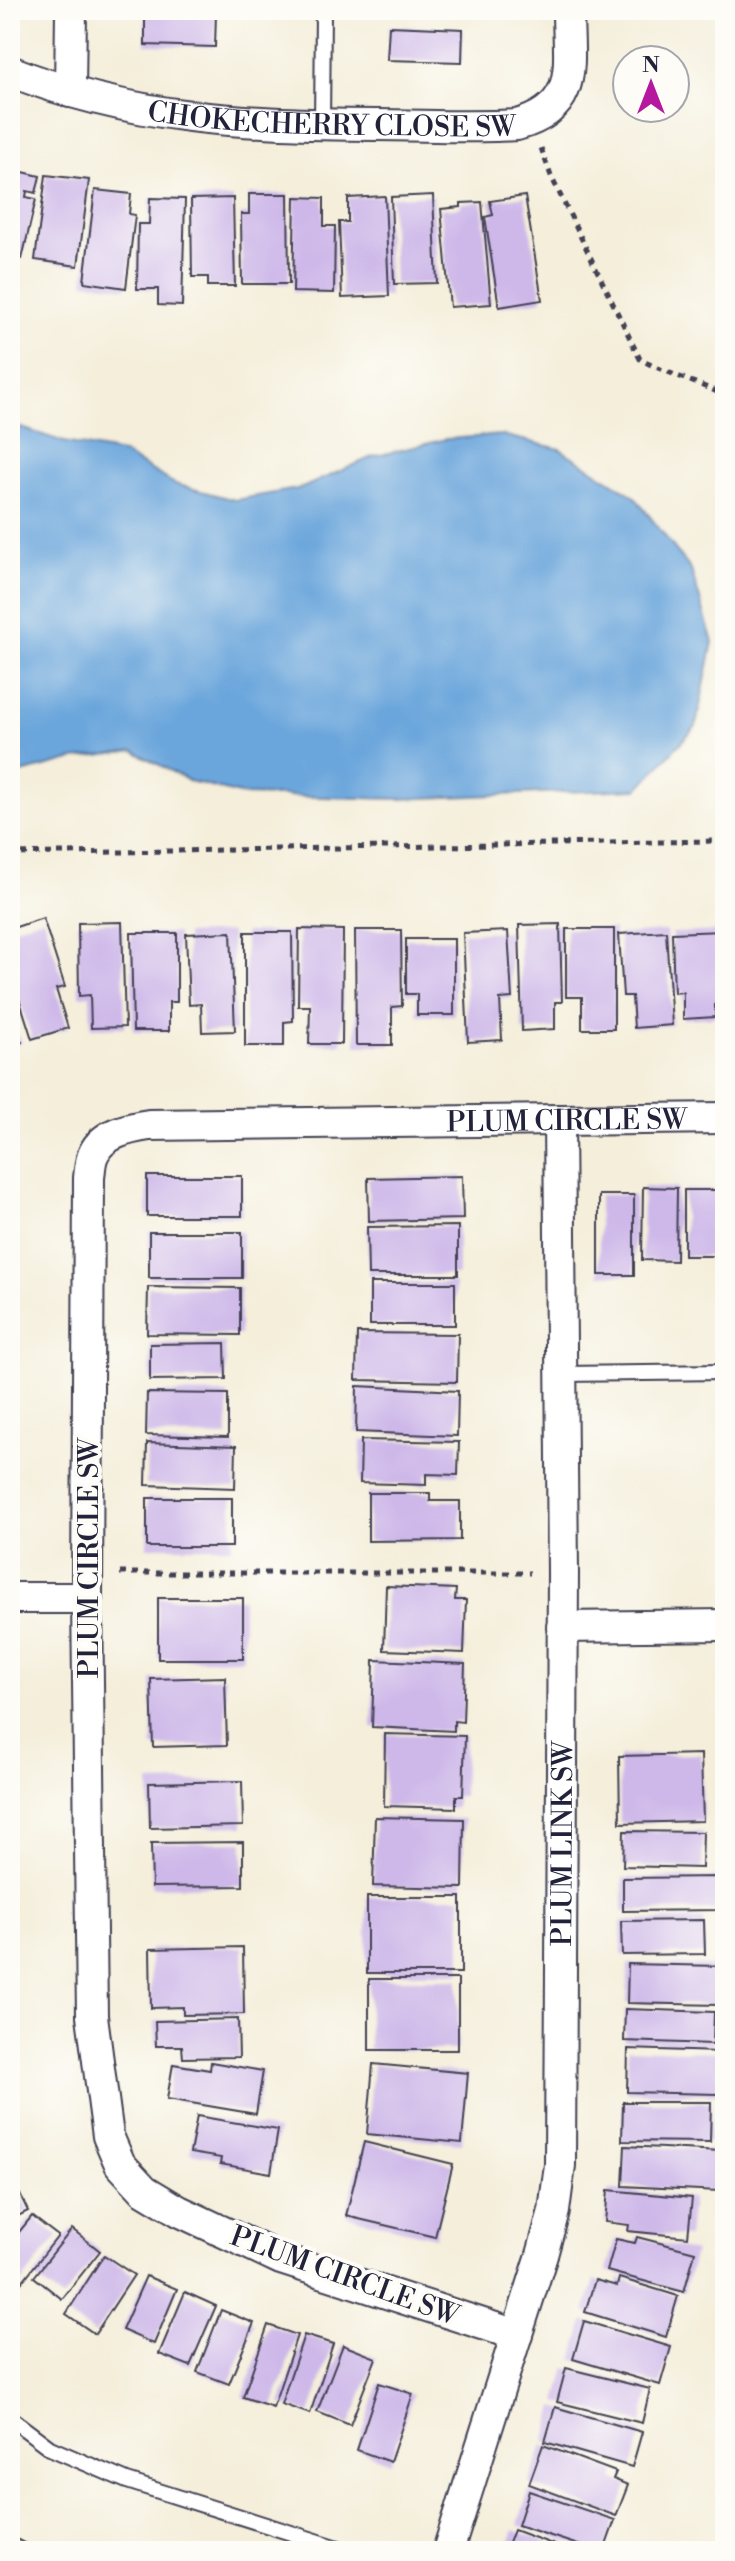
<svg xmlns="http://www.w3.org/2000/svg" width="735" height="2561" font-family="'Libre Bodoni',serif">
	<rect width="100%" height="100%" fill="#fdfcf7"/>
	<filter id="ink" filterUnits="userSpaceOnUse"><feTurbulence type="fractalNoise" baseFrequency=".0125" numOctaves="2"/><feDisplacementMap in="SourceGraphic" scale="16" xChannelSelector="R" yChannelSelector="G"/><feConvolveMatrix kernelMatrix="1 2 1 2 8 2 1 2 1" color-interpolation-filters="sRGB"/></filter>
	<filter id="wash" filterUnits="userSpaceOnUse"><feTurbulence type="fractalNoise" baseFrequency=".006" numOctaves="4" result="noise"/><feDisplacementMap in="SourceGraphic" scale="32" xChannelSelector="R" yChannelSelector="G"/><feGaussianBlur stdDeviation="1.8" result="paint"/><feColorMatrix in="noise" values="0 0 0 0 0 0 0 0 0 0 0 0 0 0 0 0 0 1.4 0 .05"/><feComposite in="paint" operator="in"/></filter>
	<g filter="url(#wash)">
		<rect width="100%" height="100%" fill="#f4eeda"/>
		<polygon fill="#6ba6dc" stroke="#46648c" stroke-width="2" points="10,424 64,442 122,453 175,484 235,500 302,488 372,457 446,439 502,435 560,449 634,496 691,570 713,642 696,726 638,789 399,799 243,795 189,781 134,751 75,759 10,776"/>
		<g id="blocks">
			<g fill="#ceb8e9">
				<polygon points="424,10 469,10 469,14 424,13"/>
				<polygon points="145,12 216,13 215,47 145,45"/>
				<polygon points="389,26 463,29 462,62 387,60"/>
				<polygon points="10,169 40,176 36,193 27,191 26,197 36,199 22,259 10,256"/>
				<polygon points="46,175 89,180 78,266 35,260"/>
				<polygon points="95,190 131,194 129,214 135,215 126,288 84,282"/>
				<polygon points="249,194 288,194 289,284 242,284 241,214 249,214"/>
				<polygon points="433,195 437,283 394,284 391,197"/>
				<polygon points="385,196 389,296 342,298 339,222 348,222 348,198"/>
				<polygon points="525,196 542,300 499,307 485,217 493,215 490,201"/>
				<polygon points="295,197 324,198 324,226 335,226 334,293 293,292"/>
				<polygon points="150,198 185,199 182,306 158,305 158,289 137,289 138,224 149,224"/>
				<polygon points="233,198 235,286 208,286 208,277 192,277 191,199"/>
				<polygon points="482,202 491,304 450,307 441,209 461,207 461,203"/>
				<polygon points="43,918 65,987 56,989 68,1028 32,1039 10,970 10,929"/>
				<polygon points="122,922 125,1027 91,1028 90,995 79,996 78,923"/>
				<polygon points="560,924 562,1002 555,1002 555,1029 522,1031 519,925"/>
				<polygon points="299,929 343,930 342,1044 309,1044 310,1006 298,1006"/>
				<polygon points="566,929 614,929 614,1029 582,1029 582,997 566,997"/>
				<polygon points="355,930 401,930 402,1006 392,1007 392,1045 356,1045"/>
				<polygon points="508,931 512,998 500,999 502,1040 468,1042 463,933"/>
				<polygon points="666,931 672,1025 634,1028 632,996 623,996 619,934"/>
				<polygon points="722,931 723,1005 715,1005 715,1017 683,1019 683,992 674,993 672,933"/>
				<polygon points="231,932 235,1031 202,1032 201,1004 189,1005 186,934"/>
				<polygon points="245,932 292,932 293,1021 284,1022 284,1046 245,1046"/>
				<polygon points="131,933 177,933 177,1002 169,1002 169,1031 133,1031"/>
				<polygon points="406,939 454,939 454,1015 417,1015 417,994 406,994"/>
				<polygon points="10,1025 22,1042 10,1050"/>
				<rect x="147" y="1176" width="95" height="40"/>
				<polygon points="462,1176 463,1219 369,1221 368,1178"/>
				<polygon points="643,1187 677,1188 676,1261 642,1260"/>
				<rect x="684" y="1190" width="33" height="66"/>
				<rect x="599" y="1195" width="35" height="80"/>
				<polygon points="458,1226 458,1275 368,1275 367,1227"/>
				<rect x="149" y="1232" width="93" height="46"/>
				<rect x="370" y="1283" width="85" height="42"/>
				<polygon points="148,1287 240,1288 240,1335 147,1334"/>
				<polygon points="357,1333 458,1334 457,1382 356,1380"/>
				<polygon points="225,1343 226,1379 150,1380 150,1344"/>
				<polygon points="357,1386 458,1391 457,1436 356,1432"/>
				<polygon points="147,1393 228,1394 228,1437 146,1435"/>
				<polygon points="361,1440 459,1442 458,1475 426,1474 426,1485 360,1483"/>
				<polygon points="147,1443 236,1446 235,1488 146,1485"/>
				<polygon points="368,1493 430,1493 430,1501 460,1501 460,1540 368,1541"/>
				<rect x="147" y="1498" width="85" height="49"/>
				<polygon points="386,1586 456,1589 455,1600 466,1600 464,1653 384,1650"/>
				<rect x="158" y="1598" width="85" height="61"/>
				<polygon points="374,1660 465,1664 463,1722 454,1721 454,1731 372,1727"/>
				<polygon points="225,1677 227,1745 153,1747 151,1679"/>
				<polygon points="385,1734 465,1736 463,1796 456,1796 456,1808 384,1806"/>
				<polygon points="701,1754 703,1821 620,1823 619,1756"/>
				<polygon points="242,1781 243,1826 150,1828 149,1783"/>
				<polygon points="375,1817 464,1819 463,1888 373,1886"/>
				<polygon points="624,1831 703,1832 702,1868 623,1866"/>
				<polygon points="243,1842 243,1886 152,1887 151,1843"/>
				<polygon points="721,1877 722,1910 623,1911 623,1878"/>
				<rect x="367" y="1897" width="94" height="76"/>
				<polygon points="704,1920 705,1954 622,1955 621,1921"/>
				<polygon points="243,1947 244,2014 183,2015 183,2007 151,2008 150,1949"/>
				<polygon points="628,1964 720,1966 719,2005 627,2003"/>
				<rect x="369" y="1979" width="89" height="71"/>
				<polygon points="625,2009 714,2012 713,2044 624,2041"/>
				<polygon points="238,2019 239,2057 183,2058 182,2046 156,2046 155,2021"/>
				<polygon points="628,2049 719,2052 718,2094 627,2092"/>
				<polygon points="211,2062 263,2071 256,2114 167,2099 173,2064 210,2070"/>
				<polygon points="373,2064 468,2073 462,2143 367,2134"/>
				<polygon points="623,2102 711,2102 710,2142 622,2141"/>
				<polygon points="197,2116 278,2130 271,2173 220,2164 221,2158 190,2153"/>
				<polygon points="364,2142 453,2164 435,2237 346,2216"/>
				<polygon points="625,2146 721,2151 719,2191 623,2186"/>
				<polygon points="12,2178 28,2211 10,2220 10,2179"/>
				<polygon points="608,2190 692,2198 688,2237 628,2231 629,2225 605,2222"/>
				<polygon points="32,2216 58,2236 14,2292 10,2288 10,2243"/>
				<polygon points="72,2229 100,2251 62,2299 34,2277"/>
				<polygon points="637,2237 695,2252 684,2292 607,2271 616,2239 635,2243"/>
				<polygon points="104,2255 134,2275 95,2334 66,2314"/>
				<polygon points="146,2276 177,2289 154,2344 122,2330"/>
				<polygon points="619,2278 678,2296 666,2337 585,2312 595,2280 617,2286"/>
				<polygon points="185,2292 216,2306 190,2366 159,2354"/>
				<polygon points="221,2310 254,2323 229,2384 197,2372"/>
				<polygon points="584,2321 671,2347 660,2385 573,2359"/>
				<polygon points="268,2325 297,2335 273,2407 243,2397"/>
				<polygon points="304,2335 333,2344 310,2414 281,2404"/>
				<polygon points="343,2345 376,2358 350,2425 317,2412"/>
				<polygon points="566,2368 650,2389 642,2423 557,2402"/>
				<polygon points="379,2383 413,2394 390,2462 357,2450"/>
				<polygon points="555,2407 642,2432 632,2467 545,2442"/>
				<polygon points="543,2445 616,2472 613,2479 628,2485 616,2516 529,2484"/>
				<polygon points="529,2491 615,2520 604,2551 596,2551 518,2525"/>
				<polygon points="514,2530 571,2551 506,2551"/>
				<polygon points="10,2536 40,2551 10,2551"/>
			</g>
		</g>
	</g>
	<g filter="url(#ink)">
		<use href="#blocks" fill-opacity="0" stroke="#424153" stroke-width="2"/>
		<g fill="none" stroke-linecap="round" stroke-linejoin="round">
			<defs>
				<g id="service">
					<polyline points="322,125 323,10"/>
					<polyline points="562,1374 725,1372"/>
					<polyline points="10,2418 50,2448 127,2481 348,2551"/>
				</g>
				<g id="minor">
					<path id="s1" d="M10,71C134,120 245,124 376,125C423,125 470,128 517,125C581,107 568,64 568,10"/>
					<polyline points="70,92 71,10"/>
					<polyline points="10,1598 87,1598"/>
					<polyline points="562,1627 725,1625"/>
					<path id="s2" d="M517,2335L281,2259L179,2211L144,2190L120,2164L108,2136L92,2016L87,1598L89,1178C90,1170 90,1160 94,1153C103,1133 130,1128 149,1125L725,1118"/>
					<path id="s3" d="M448,2551L542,2255L554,2211L560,2165L563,1573L559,1120"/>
				</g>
			</defs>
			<use href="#service" stroke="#424153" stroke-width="18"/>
			<use href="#minor" stroke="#424153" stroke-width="34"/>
			<g stroke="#424153" stroke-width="5" stroke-dasharray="6 6" stroke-linecap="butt">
				<polyline points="541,148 551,176 640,359 653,366 725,395"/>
				<polyline points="10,854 713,841 725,838"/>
				<polyline points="120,1573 530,1573"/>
			</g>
			<use href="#service" stroke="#fff" stroke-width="14"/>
			<use href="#minor" stroke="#fff" stroke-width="30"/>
		</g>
	</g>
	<g text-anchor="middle" stroke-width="8" stroke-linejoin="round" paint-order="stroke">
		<g font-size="28" fill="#22223b" stroke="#fdfcf7">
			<text dy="10" stroke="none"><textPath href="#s1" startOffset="328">CHOKECHERRY CLOSE SW</textPath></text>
			<text dy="10" stroke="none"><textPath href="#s2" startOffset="1934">PLUM CIRCLE SW</textPath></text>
			<text transform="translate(88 1558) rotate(-90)" y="10">PLUM CIRCLE SW</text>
			<text dy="10" stroke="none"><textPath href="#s3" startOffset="724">PLUM LINK SW</textPath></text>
			<text transform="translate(345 2275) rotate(20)" y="10">PLUM CIRCLE SW</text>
		</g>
	</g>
	<rect width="735" height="2561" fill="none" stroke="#fdfcf7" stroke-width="40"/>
	<g transform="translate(651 84)"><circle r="38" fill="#fdfcf7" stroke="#a5a5ac" stroke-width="2"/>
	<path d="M0-6L14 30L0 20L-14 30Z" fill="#b5179e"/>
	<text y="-12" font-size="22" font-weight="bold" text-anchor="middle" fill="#22223b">N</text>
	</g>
</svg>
